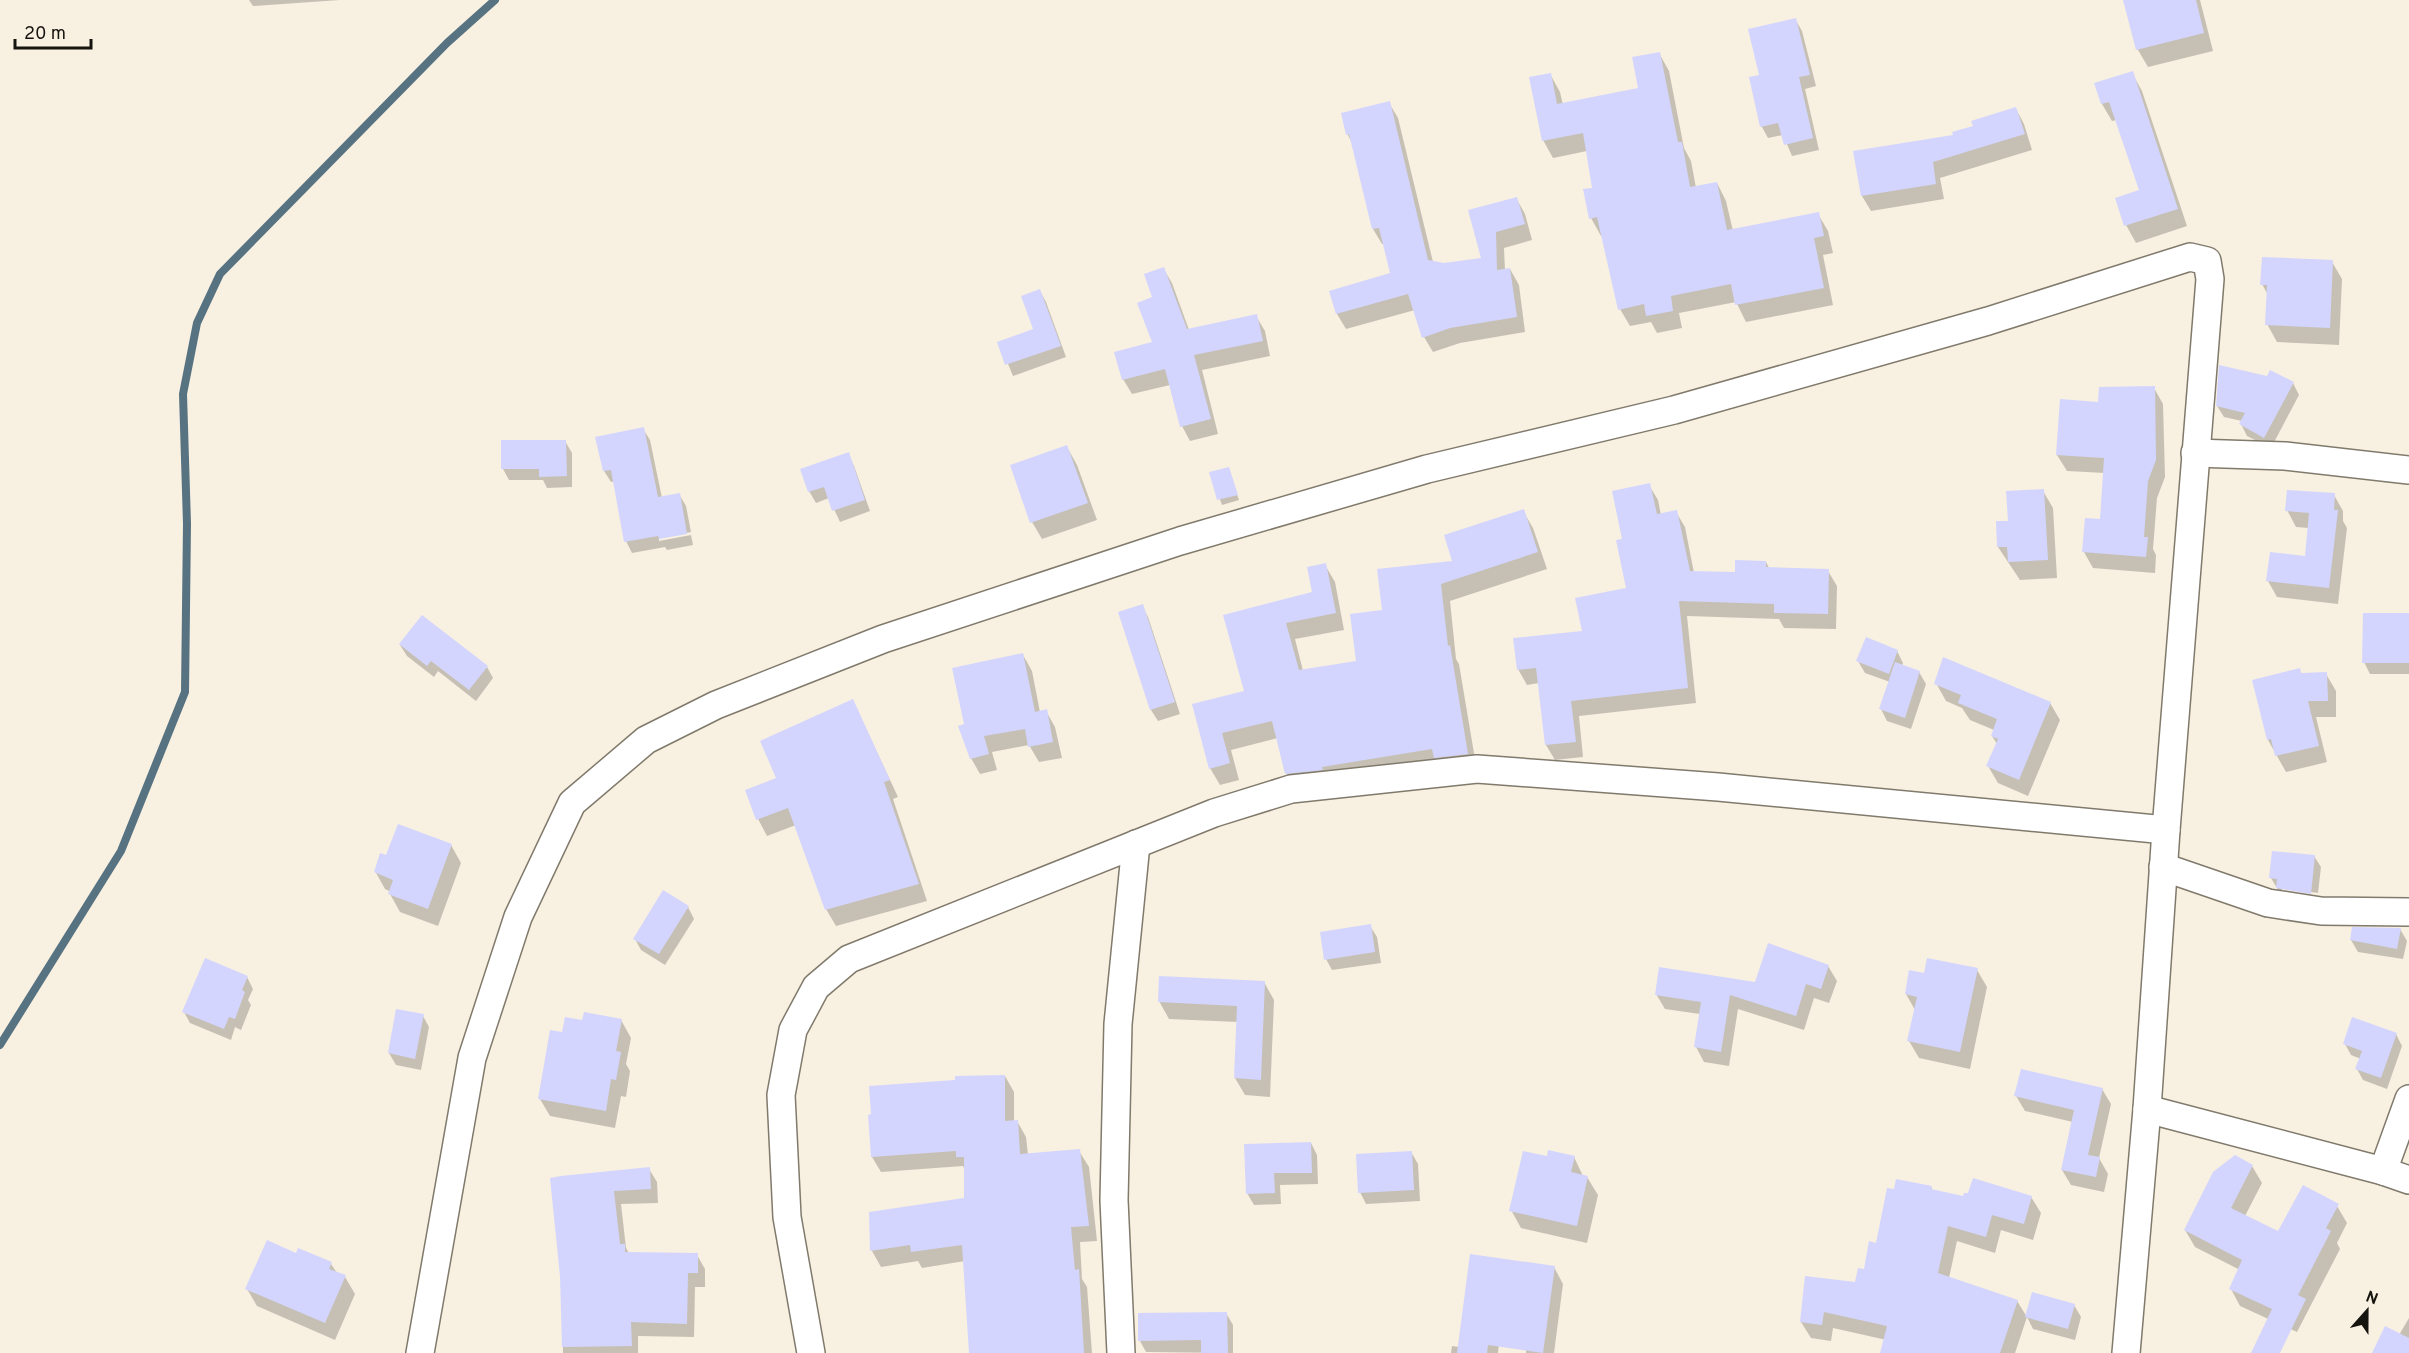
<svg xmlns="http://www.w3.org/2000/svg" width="2409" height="1353" font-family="Overpass,sans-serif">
	<rect width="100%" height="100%" fill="#f8f0e1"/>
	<g fill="#0003">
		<polygon points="249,0 340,0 253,6"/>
		<polygon points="2125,0 2200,0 2213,51 2148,67 2138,50"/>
		<polygon points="1795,19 1802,31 1816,86 1805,89 1819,150 1792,156 1783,135 1768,138 1762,127 1751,78 1761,76"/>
		<polygon points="1659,53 1669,71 1684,148 1691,161 1696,188 1717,183 1726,201 1733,231 1818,214 1828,231 1833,253 1823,255 1833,305 1746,322 1736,302 1679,313 1682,328 1657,333 1651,322 1630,326 1620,309 1603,235 1601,236 1591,218 1593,189 1587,151 1553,158 1543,140 1550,74 1560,92 1563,105 1639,90"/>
		<polygon points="2132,73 2142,91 2187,226 2136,243 2126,225 2141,191 2117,120 2112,121 2102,104 2096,84"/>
		<polygon points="1389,103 1398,118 1433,262 1444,264 1483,259 1469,211 1516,198 1525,214 1532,240 1504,248 1505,270 1510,269 1519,285 1525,332 1460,343 1433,352 1424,337 1415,310 1346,329 1337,314 1331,292 1392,274 1384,244 1382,244 1373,229 1353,145 1348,135 1342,114"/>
		<polygon points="2016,109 2024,124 2032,150 1940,178 1944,199 1871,211 1862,196 1855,153 1955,137"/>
		<polygon points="2332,262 2342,279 2339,345 2277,342 2267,324 2268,295 2262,284"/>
		<polygon points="1163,268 1172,283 1189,330 1256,316 1265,331 1270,356 1202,370 1218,434 1190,441 1182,426 1170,385 1132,394 1123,379 1154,343"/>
		<polygon points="1040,291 1046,302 1066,357 1013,376 999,342 1035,329"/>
		<polygon points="2293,383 2299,395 2271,448 2247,436 2241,424 2242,421 2224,417 2217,406"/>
		<polygon points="2154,388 2163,404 2165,477 2157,498 2153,549 2156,555 2155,573 2093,568 2084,552 2101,521 2105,473 2067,471 2057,455 2099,404"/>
		<polygon points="643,429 650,440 662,498 679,494 686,506 691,532 659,538 659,541 691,535 693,545 667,550 665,547 632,553 626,541 615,481 611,482 604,471"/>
		<polygon points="503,441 565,441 572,453 572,487 547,488 543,480 509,480 503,469"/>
		<polygon points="1067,447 1077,465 1097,520 1042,539 1032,522"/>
		<polygon points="848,454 854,466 870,511 840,522 829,498 816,503 809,491"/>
		<polygon points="1228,469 1239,500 1222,505 1211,474"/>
		<polygon points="1649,485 1658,500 1661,515 1676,512 1685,527 1694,573 1737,574 1766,562 1769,568 1828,571 1837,586 1836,629 1784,628 1779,619 1687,616 1696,703 1579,716 1583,757 1555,760 1546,745 1539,683 1527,685 1518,669 1584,632 1627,589 1624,540"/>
		<polygon points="2043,491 2053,508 2057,578 2020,580 1998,547 1998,523 2010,522"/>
		<polygon points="2334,495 2343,511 2343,521 2347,528 2338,604 2277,597 2268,581 2306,558 2309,528 2296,527 2287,510"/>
		<polygon points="1523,511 1533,528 1547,569 1450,601 1456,659 1459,664 1477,771 1296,791 1287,774 1278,738 1231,750 1239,780 1220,785 1210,768 1194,705 1246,692 1225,617 1313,593 1325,565 1335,582 1344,630 1295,639 1303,671 1357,662 1384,612"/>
		<polygon points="1142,606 1148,617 1180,714 1158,721 1151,710"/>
		<polygon points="2409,615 2409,674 2370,674 2364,662"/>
		<polygon points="400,645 487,667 493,678 476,701 438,671 434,677 407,656"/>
		<polygon points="1897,651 1903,663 1902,666 1919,672 1926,684 1911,729 1887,721 1881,709 1890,682 1865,673 1858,661"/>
		<polygon points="1023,655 1032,671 1040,712 1046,711 1055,727 1062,758 1039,762 1029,745 992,752 997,770 980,774 971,758 965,725"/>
		<polygon points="2299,670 2302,675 2326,674 2336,691 2336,717 2316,717 2327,762 2286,772 2268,740 2254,681"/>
		<polygon points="1936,683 2050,703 2060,720 2028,796 1998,783 1988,766 1997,744 1992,736 1994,730 1970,720 1962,708 1946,701"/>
		<polygon points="853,701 898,797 893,799 927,901 836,926 826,909 796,825 767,836 758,819 747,791 778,779"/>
		<polygon points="451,845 461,863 438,926 400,912 390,894 391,892 385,889 375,871 387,857"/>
		<polygon points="2314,856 2321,867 2318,893 2282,888 2282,891 2318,896 2317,904 2284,900 2271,878"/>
		<polygon points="688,907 694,919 665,965 641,950 635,939"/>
		<polygon points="1370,926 1377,937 1381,963 1332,970 1326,959"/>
		<polygon points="2400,929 2407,941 2403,959 2358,952 2351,940"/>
		<polygon points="1828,966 1837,981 1829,1003 1814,998 1804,1030 1738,1009 1729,1066 1704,1062 1696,1047 1700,1014 1665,1009 1656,994 1756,983"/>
		<polygon points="1977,970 1987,987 1970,1069 1919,1058 1909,1041 1915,1010 1906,994 1925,975"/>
		<polygon points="247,977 253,989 248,1000 251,1005 241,1030 235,1027 231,1040 190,1023 184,1012"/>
		<polygon points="1264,982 1274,1000 1270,1097 1245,1095 1235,1078 1238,1022 1169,1019 1159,1001"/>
		<polygon points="423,1016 429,1027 421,1070 396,1065 389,1053"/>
		<polygon points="621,1020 631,1038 626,1064 630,1071 626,1097 621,1096 615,1128 550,1116 540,1099 584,1022"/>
		<polygon points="2396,1034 2402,1046 2387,1089 2363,1080 2357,1069 2361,1059 2351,1055 2345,1044"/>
		<polygon points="1005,1076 1014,1092 1014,1122 1017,1121 1026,1137 1028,1155 1079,1151 1089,1167 1097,1241 1080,1242 1082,1279 1087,1287 1092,1353 971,1353 965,1261 922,1268 918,1261 881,1267 872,1251 870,1213 966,1199 965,1170 963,1166 881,1172 872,1157"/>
		<polygon points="2102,1089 2111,1104 2099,1158 2108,1174 2104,1192 2071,1185 2062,1170 2073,1122 2025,1111 2016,1096"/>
		<polygon points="1311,1143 1317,1155 1318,1184 1280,1185 1281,1204 1254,1205 1247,1193"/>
		<polygon points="1411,1152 1418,1164 1420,1201 1366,1204 1360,1192"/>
		<polygon points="1574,1157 1583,1176 1587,1177 1598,1195 1587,1243 1521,1228 1511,1210 1548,1158"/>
		<polygon points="2252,1166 2262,1183 2245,1216 2279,1233 2337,1206 2347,1223 2337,1243 2340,1249 2297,1332 2240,1306 2231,1289 2240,1270 2195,1247 2185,1230"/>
		<polygon points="649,1169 657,1182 658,1203 621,1204 626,1248 629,1253 697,1255 705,1269 705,1287 695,1287 694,1337 638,1336 638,1353 563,1353 562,1276 552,1180"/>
		<polygon points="1931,1187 1933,1191 1964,1198 2031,1197 2041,1213 2033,1240 2001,1230 1995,1253 1957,1241 1949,1278 2017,1301 2027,1317 2074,1305 2081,1317 2075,1340 2033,1329 2027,1317 2015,1353 1914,1353 1891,1341 1833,1328 1831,1341 1811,1338 1801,1322 1856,1284 1865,1271 1877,1244"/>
		<polygon points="297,1255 331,1264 337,1273 345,1277 355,1294 335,1340 257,1306 247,1289"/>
		<polygon points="1530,1264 1554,1267 1563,1284 1554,1353 1526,1353"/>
		<polygon points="1506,1276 1498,1353 1451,1353 1452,1346 1459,1347"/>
		<polygon points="1226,1313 1233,1325 1233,1353 1146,1352 1140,1341"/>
		<polygon points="2409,1318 2409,1353 2377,1353 2399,1335"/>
	</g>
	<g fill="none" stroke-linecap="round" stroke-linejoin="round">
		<polyline stroke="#577281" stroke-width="8" points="0,1045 121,851 185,692 187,524 183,394 197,323 220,274 447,43 495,0"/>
	</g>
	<g fill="#d3d5fe">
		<polygon points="2123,0 2196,0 2204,33 2136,50"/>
		<polygon points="1796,18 1810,75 1799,77 1813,138 1784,145 1778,123 1760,127 1749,77 1759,75 1748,29"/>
		<polygon points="1660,52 1678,142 1682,142 1690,187 1717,182 1727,230 1819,212 1824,236 1814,238 1824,288 1735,305 1731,284 1671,296 1673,311 1646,316 1644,304 1618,310 1597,217 1589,219 1583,189 1592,188 1583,133 1542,141 1529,77 1551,73 1557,104 1638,88 1632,57"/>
		<polygon points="2133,71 2178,209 2124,226 2115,198 2139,190 2109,102 2101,104 2094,83"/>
		<polygon points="1390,101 1428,260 1444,263 1481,258 1468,210 1517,197 1525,224 1496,232 1497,270 1510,268 1517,317 1450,328 1422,338 1408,294 1336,314 1329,291 1390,273 1379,228 1372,229 1349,134 1346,135 1341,113"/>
		<polygon points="2016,107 2025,134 1933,162 1936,184 1861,196 1853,151 1953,135 1952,132 1973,126 1971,121"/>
		<polygon points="2262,257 2333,260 2330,328 2265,325 2267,285 2260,285"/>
		<polygon points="1164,267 1187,329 1257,314 1263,341 1194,355 1211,419 1180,427 1165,369 1122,380 1114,352 1152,342 1137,303 1152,297 1144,274"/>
		<polygon points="1040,289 1061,346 1005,365 997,342 1033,329 1021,296"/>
		<polygon points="2219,365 2267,376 2270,370 2294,382 2264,438 2239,424 2245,413 2216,406"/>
		<polygon points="2155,386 2156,460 2148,481 2144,537 2148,537 2146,557 2082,552 2085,518 2100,519 2104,458 2056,455 2060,399 2098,402 2099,387"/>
		<polygon points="644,427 658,497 680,493 687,534 659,539 658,536 624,542 611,470 603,471 595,437"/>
		<polygon points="501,440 566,440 567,476 539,477 539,469 501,469"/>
		<polygon points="1067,445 1088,503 1030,523 1010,465"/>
		<polygon points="849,452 865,500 832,511 824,487 808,492 800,469"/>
		<polygon points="1229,467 1238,495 1217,500 1209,472"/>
		<polygon points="1650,483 1657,514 1677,510 1690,571 1735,572 1735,560 1766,561 1766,567 1829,569 1828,614 1774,613 1774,604 1679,601 1688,688 1571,701 1576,742 1545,745 1536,668 1517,670 1513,638 1582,631 1575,598 1626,588 1616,540 1622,539 1612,491"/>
		<polygon points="2044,489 2048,560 2008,562 2007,547 1997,547 1996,521 2008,521 2006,491"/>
		<polygon points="2287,490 2335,493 2334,510 2338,510 2329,588 2266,581 2270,552 2305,556 2309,513 2285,511"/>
		<polygon points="1524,509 1538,552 1441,584 1448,646 1450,645 1468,754 1434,758 1432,749 1322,767 1323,770 1285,774 1272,721 1222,733 1230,763 1209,769 1192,704 1244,691 1223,615 1312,592 1307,567 1326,563 1336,613 1286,623 1299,670 1356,661 1350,614 1382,610 1377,569 1452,561 1444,535"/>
		<polygon points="1143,604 1175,702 1150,710 1118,612"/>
		<polygon points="2363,613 2409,613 2409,663 2362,663"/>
		<polygon points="422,615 488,666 469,690 431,661 427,666 399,644"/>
		<polygon points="1866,637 1898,650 1889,674 1856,661"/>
		<polygon points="1023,653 1035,712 1047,709 1053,742 1028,747 1025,729 984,736 989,754 970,759 958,726 964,724 952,668"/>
		<polygon points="1943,657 2051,702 2019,780 1986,766 1998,739 1991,736 1997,719 1958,703 1961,695 1934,684"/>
		<polygon points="1895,662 1920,671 1905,718 1879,709"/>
		<polygon points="2300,668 2301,673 2327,672 2328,701 2308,701 2319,746 2275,756 2271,739 2267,740 2252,680"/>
		<polygon points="853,699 890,780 884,782 919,884 825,910 788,808 756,820 745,790 776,778 760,741"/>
		<polygon points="398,824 452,844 428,909 388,894 393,880 374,872 380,853 386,855"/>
		<polygon points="2272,851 2315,855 2311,894 2276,888 2277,879 2269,878"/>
		<polygon points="663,890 689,906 659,954 633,939"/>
		<polygon points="1371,924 1375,952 1324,960 1320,932"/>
		<polygon points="2352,927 2401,928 2397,949 2350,940"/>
		<polygon points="1768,943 1829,965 1821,989 1806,984 1796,1016 1730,995 1721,1052 1694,1047 1701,1002 1655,995 1659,967 1755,982"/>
		<polygon points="205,958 248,976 242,990 245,992 235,1019 229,1017 224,1029 182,1012"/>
		<polygon points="1927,958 1978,968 1960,1052 1907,1041 1917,997 1905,994 1909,970 1924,973"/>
		<polygon points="1159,976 1265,981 1261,1080 1234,1078 1237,1006 1158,1002"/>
		<polygon points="396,1009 424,1014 415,1059 388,1053"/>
		<polygon points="584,1012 622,1019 616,1051 621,1052 616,1080 611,1079 606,1111 538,1099 550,1030 562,1032 565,1017 582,1020"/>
		<polygon points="2352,1017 2397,1033 2381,1078 2355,1069 2362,1051 2343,1044"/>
		<polygon points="2021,1069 2103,1088 2088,1155 2100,1157 2096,1177 2061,1170 2074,1110 2014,1096"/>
		<polygon points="1005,1075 1005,1121 1018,1120 1020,1154 1080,1149 1089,1226 1071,1227 1075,1270 1079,1269 1084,1353 969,1353 962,1245 911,1252 910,1245 870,1251 869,1212 964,1198 964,1157 956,1157 956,1151 871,1157 868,1115 871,1114 869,1086 955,1080 955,1076"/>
		<polygon points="1311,1142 1312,1173 1274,1173 1275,1193 1246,1194 1244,1144"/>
		<polygon points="1548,1150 1575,1156 1571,1172 1588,1176 1577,1226 1509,1211 1523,1151 1547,1156"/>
		<polygon points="1412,1151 1414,1190 1358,1193 1356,1154"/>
		<polygon points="2235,1155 2253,1165 2231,1208 2278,1231 2303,1185 2339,1204 2326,1228 2331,1231 2298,1295 2306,1299 2280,1353 2251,1353 2272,1309 2229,1289 2242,1260 2184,1230 2213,1172"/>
		<polygon points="650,1167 651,1189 614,1191 620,1244 625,1244 625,1252 698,1253 698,1273 688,1273 687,1324 631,1322 632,1346 562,1347 560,1276 550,1178 561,1176"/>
		<polygon points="1973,1178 2032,1196 2024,1224 1992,1215 1986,1237 1948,1226 1938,1273 2018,1300 2000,1353 1880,1353 1887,1326 1824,1312 1822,1325 1800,1322 1805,1276 1855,1282 1858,1268 1864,1269 1869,1241 1876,1243 1887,1188 1894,1189 1896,1179 1932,1186 1931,1189 1963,1196 1964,1193 1968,1193"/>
		<polygon points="267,1240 296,1253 298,1248 332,1262 329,1269 346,1275 325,1323 245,1289"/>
		<polygon points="1470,1254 1555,1266 1543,1353 1488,1345 1487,1353 1457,1353"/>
		<polygon points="2032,1292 2075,1304 2068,1329 2025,1317"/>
		<polygon points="1227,1312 1228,1353 1201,1353 1201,1340 1138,1341 1138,1313"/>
		<polygon points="2385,1326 2409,1338 2409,1353 2372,1353"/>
	</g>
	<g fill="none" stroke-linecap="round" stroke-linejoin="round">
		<defs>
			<g id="street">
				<polyline points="2195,453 2285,456 2409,470"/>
				<polyline points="2163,867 2268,903 2321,911 2409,912"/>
				<polyline points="2147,1109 2383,1171 2409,1180"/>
				<polyline points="2383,1171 2409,1099"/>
				<polyline points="420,1353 472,1058 518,917 572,803 646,740 716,705 883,639 1180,541 1427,469 1674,410 1988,321 2190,257 2207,261 2210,279 2166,830 2147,1109 2126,1353"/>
				<polyline points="811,1353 787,1217 781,1095 793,1030 816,987 849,959 1214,813 1291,789 1477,769 1718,787 2166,830"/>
				<polyline points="1121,1353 1114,1200 1118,1024 1136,844"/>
			</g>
		</defs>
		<use href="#street" stroke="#807a6c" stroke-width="30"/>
		<use href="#street" stroke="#fff" stroke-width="27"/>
	</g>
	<g transform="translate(2367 1311) rotate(21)" stroke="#f8f0e1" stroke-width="4.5" paint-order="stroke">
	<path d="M0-4.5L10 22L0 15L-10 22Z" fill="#16140f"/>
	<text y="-9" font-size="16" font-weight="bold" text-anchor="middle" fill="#16140f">N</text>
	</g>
	<path d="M15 39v9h76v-9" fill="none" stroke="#16140f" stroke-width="3"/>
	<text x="24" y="39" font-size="18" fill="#16140f" stroke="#f8f0e1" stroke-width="4.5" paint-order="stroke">20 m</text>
</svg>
